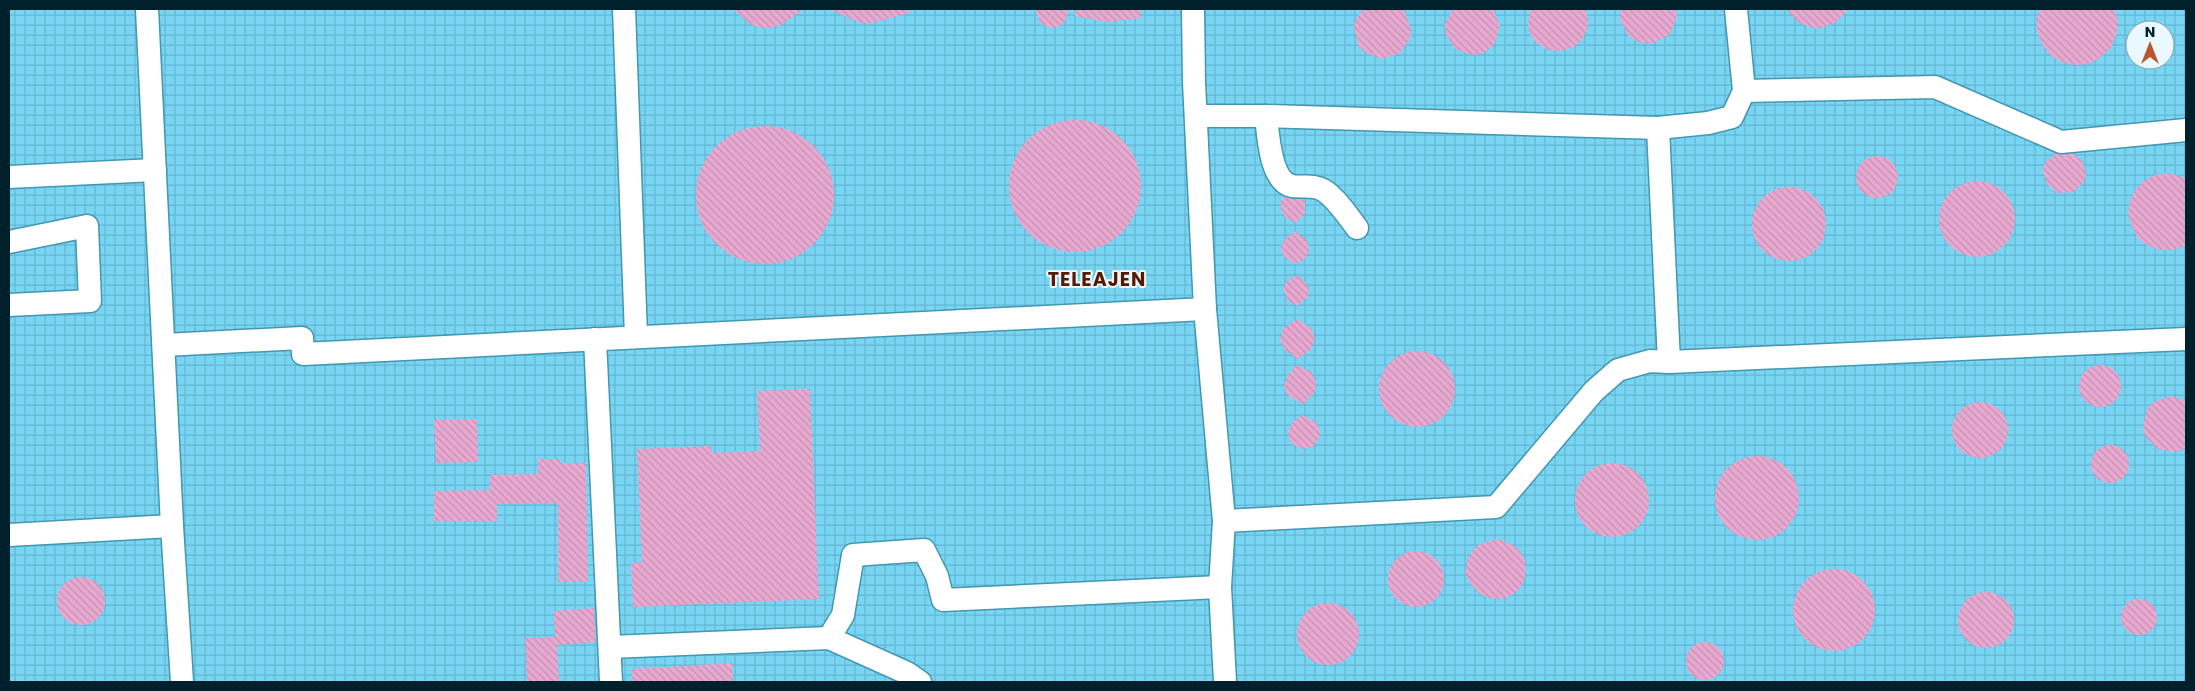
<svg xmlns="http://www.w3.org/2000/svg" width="2195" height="691" font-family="Poppins,sans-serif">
	<defs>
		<pattern id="industrial-grid" width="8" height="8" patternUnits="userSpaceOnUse" patternTransform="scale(1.25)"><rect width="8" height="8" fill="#78d6f4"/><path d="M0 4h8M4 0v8" fill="none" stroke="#66b7d1"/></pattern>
		<pattern id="building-back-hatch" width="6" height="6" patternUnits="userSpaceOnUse" patternTransform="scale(1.25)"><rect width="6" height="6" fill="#e8a9d1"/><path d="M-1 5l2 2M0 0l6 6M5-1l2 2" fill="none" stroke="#c591b4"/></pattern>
	</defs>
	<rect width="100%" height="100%" fill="#8fe3ff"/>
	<path fill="url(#industrial-grid)" fill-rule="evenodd" d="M9,9H2186V682H9ZM2135,30H2165V60H2135Z"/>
	<g fill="url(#building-back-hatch)">
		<polygon points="733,9 804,9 781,25 771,28 760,28 750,24"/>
		<polygon points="828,9 909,9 909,13 872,23 861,23"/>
		<polygon points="1035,9 1068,9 1067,17 1061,26 1051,28 1041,24"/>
		<polygon points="1075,9 1140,9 1141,18 1107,22 1075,16"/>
		<polygon points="1363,9 1401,9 1405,12 1411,30 1410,39 1399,54 1381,59 1364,52 1358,45 1354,26 1357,17"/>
		<polygon points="1453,9 1493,9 1500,25 1495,43 1489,49 1481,54 1472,55 1455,49 1446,34 1445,24"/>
		<polygon points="1530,9 1586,9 1588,20 1587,30 1582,39 1575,46 1566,50 1556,51 1546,49 1537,43 1531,36 1528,26"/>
		<polygon points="1621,9 1676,9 1677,17 1670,34 1654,43 1645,43 1636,41 1628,35 1620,19"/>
		<polygon points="1786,9 1849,9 1835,23 1817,29 1799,23"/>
		<polygon points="2040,9 2115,9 2118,23 2116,36 2110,49 2100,58 2088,64 2074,65 2061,62 2050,55 2042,44 2037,31 2037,18"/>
		<circle cx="1075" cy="186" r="66"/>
		<circle cx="765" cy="195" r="69"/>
		<polygon points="2055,154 2074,154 2083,162 2086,175 2084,182 2073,192 2058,193 2047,184 2043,170 2045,163"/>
		<circle cx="1877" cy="177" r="21"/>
		<polygon points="2168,173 2186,178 2186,246 2173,250 2160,250 2148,246 2138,238 2132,227 2128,214 2130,202 2135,190 2144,181 2155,175"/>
		<circle cx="1977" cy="219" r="38"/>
		<circle cx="1789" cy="224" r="37"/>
		<polygon points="1284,197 1305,200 1305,213 1296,223 1285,217 1281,210 1281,201"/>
		<polygon points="1296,231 1308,242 1309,251 1304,260 1295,264 1283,256 1281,246 1286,238"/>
		<polygon points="1297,275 1305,282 1309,289 1308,297 1297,306 1288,301 1283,289 1287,281"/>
		<polygon points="1297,319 1311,328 1315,339 1311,349 1298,359 1285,350 1280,340 1283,329"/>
		<circle cx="1417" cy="389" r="38"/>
		<polygon points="1297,365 1311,372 1316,382 1315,392 1303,404 1288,396 1284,387 1287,376"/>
		<circle cx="2100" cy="386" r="21"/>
		<polygon points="810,389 819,599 633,607 631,563 642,562 637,449 711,446 712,453 760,451 757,391"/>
		<polygon points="2171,396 2186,401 2186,448 2176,452 2158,449 2145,436 2143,427 2147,409 2154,402"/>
		<circle cx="1980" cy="430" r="28"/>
		<polygon points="1302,415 1317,423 1320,433 1319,438 1313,447 1303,449 1294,445 1290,441 1288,431 1293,422"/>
		<polygon points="477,419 478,462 436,463 434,420"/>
		<circle cx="2110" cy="464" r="19"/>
		<circle cx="1757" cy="498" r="42"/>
		<polygon points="538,459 560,459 560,463 586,463 588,582 558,582 558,503 497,504 497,521 434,521 434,491 490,490 490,475 538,474"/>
		<circle cx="1612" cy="500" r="37"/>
		<polygon points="1498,539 1515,546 1521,553 1525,561 1526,571 1524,581 1518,590 1510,596 1500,599 1490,598 1480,594 1473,587 1465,574 1468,559 1473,550 1480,544"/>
		<circle cx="1416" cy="579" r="28"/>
		<circle cx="1834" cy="610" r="41"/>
		<circle cx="81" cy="601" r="24"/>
		<circle cx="1986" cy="620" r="28"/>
		<circle cx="2139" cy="617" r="18"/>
		<circle cx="1328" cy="634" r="31"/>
		<polygon points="594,608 596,642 557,645 559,682 527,682 525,638 555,637 554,611"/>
		<circle cx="1705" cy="661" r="19"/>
		<polygon points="732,663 733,682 632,682 632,669"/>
	</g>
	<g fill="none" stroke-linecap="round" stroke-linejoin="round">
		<defs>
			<g id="minor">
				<polyline points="147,9 172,526 182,682"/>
				<polyline points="624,9 636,336"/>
				<polyline points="1193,9 1194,82 1205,309 1224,521 1220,587 1225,682"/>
				<polyline points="1744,91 1935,87 2061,142 2186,130"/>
				<polyline points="1196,116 1266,116 1658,128 1708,123 1732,117 1744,91 1736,9"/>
				<path d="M1266,116C1268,134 1270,181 1292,186C1302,188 1313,184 1323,190C1334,196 1349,217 1357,228"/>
				<polyline points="1658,128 1669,362"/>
				<polyline points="9,177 155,170"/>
				<polyline points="9,242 87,226 90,301 9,305"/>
				<polyline points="595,339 611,682"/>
				<polyline points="164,345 302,338 303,354 1205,309"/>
				<polyline points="1224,521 1496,507 1594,391 1618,370 1650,361 1669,362 2186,339"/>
				<polyline points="9,535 172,526"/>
				<polyline points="829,638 843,615 853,555 924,550 937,576 943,600 1220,587"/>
				<polyline points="610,647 829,638 907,673 920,682"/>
			</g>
		</defs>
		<use href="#minor" stroke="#4297b1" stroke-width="25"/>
		<use href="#minor" stroke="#fff" stroke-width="22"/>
	</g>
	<g text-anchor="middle" stroke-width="4" stroke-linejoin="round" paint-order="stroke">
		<g font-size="19" font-weight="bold" letter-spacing="1" fill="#591900" stroke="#eaf9ff">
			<text x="1097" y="286">TELEAJEN</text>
		</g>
	</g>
	<rect width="2195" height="691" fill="none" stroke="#00212b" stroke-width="20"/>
	<g transform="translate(2150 45)"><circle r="24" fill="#eaf9ff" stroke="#8ca3aa"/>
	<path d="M0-4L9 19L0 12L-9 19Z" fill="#bc552c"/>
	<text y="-8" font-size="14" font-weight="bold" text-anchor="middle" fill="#00212b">N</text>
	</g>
</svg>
